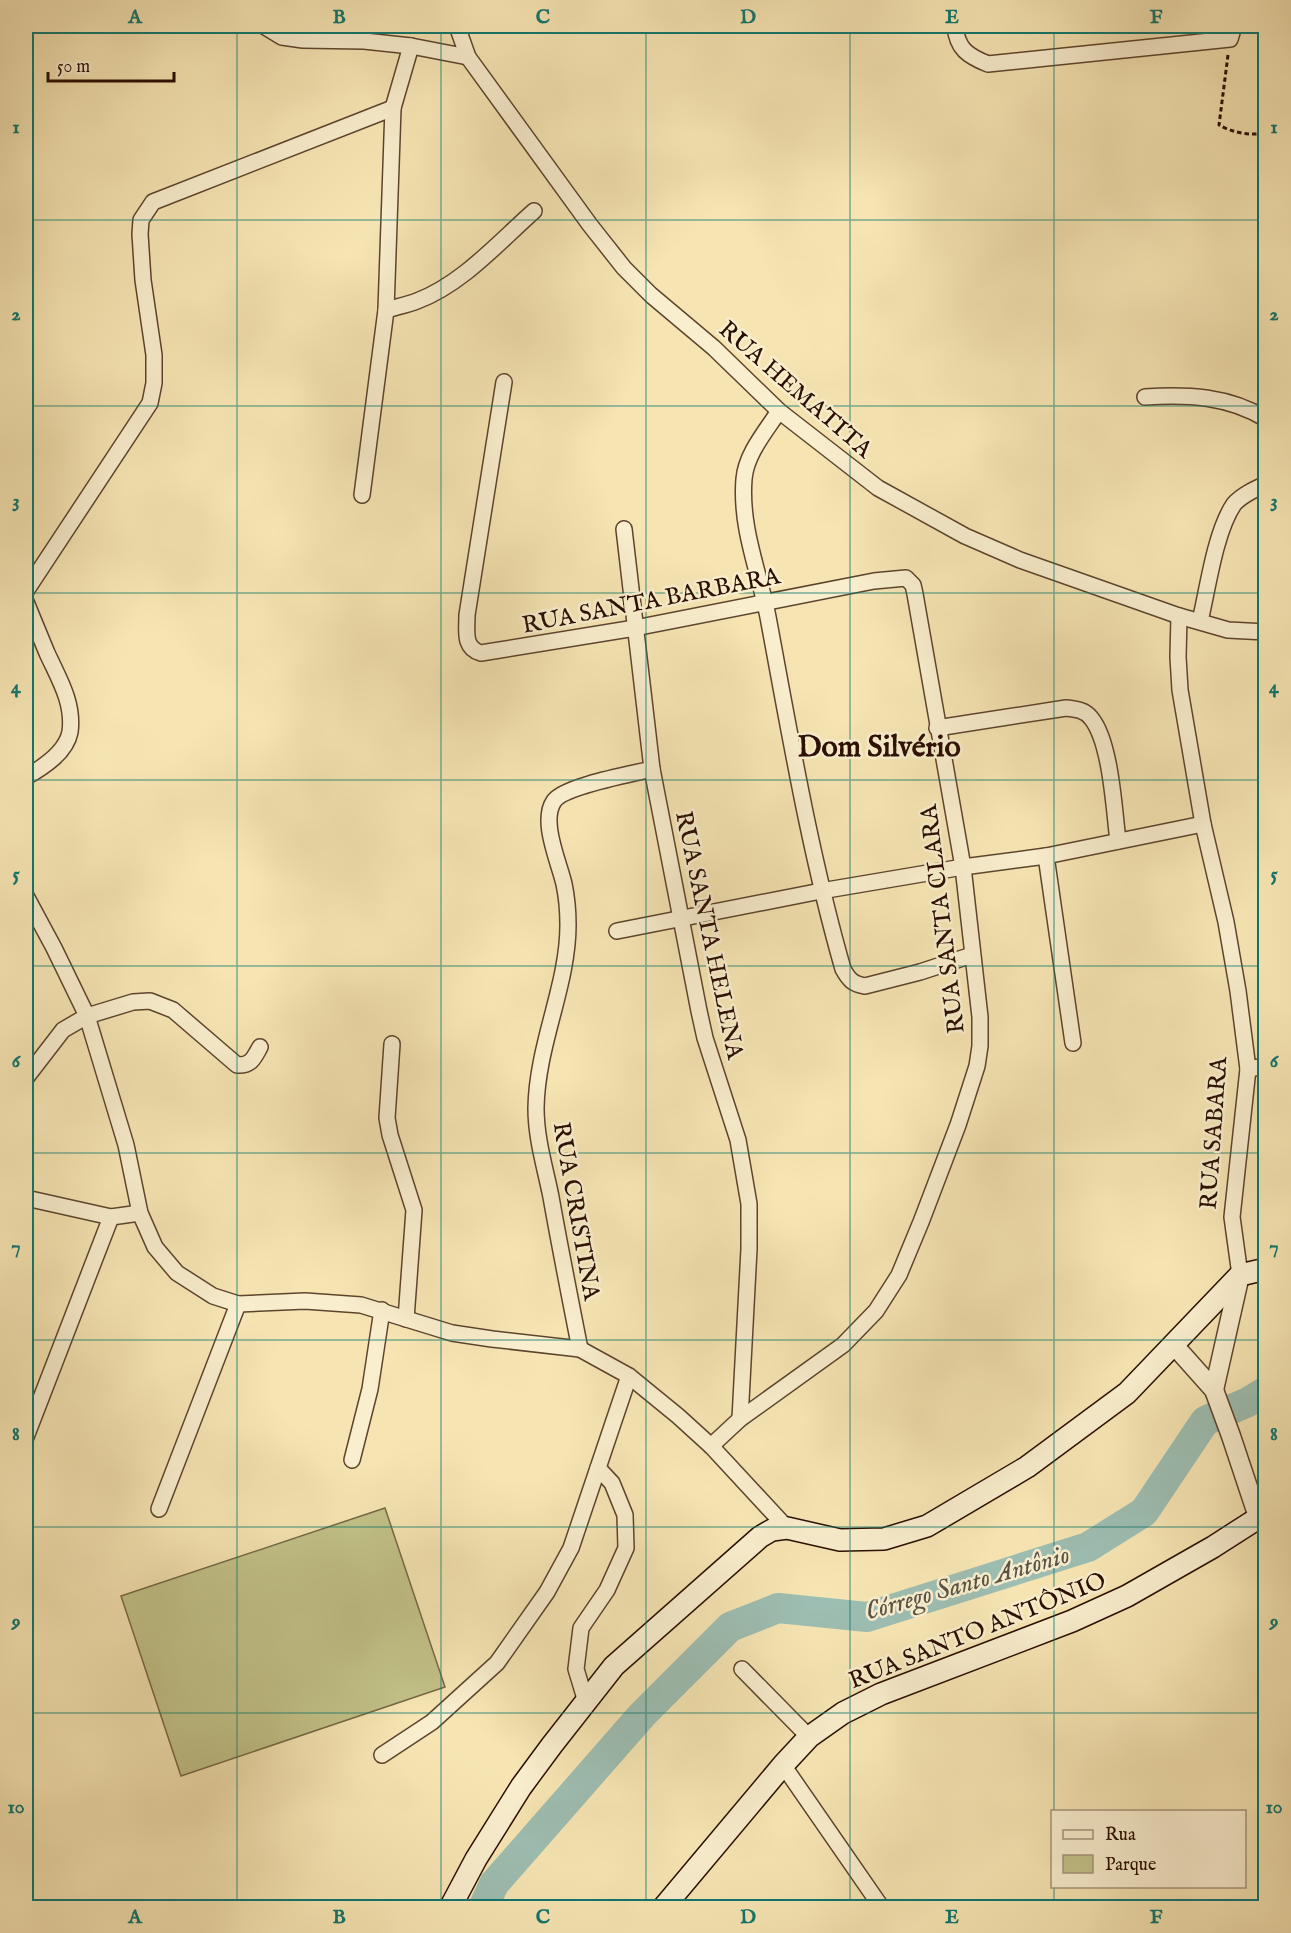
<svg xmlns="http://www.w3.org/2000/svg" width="1291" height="1933" font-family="'IM FELL English',serif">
	<rect width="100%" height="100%" fill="#f6e5b3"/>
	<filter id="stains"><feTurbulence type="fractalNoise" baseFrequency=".00333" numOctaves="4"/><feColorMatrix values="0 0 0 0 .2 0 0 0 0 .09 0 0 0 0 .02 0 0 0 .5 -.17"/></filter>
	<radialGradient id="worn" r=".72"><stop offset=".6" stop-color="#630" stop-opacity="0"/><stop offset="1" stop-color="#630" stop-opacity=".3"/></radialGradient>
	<polygon fill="#c2c389" stroke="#766844" stroke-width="1.5" points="385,1508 445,1687 181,1776 121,1596"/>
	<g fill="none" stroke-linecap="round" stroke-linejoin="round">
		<polyline stroke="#9dbeb2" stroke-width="30" points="483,1908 494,1884 642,1715 730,1627 778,1608 867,1617 1088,1547 1144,1512 1205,1421 1248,1402 1266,1391"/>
		<defs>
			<g id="minor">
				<polyline points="264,26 282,37 303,40 364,41 411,46 468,57"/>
				<polyline points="457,26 468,57 590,225 624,268 651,295 714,348 779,411 878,488 965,536 1020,560 1179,616 1228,630 1266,632"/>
				<path d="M955,26C957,49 968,56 988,64L1230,39L1234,26"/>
				<path d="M386,310C396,307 407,305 417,301C462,284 498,243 534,211"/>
				<path d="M504,382L467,615C467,631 463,648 481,653L635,628L874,581L906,578L913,585L915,594L963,867L980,1017V1046L977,1066L958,1125L921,1222L899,1275L876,1311L843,1345L740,1419L711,1446"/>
				<path d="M1145,397C1187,394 1229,396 1266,419"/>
				<path d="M779,411C766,431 746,454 744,479C740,528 759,571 768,617C790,735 810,854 843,969C849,980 853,984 865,986L920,972L972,955"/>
				<polyline points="362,495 386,310 393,108 411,46"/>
				<polyline points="624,529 652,769 699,1011 705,1038 738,1140 749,1204 749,1249 740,1419"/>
				<polyline points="26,591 150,403 154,383 154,355 143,280 140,234 141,220 153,202 393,108"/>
				<path d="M26,602C33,619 40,636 47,653C59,679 74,703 70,732C66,753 42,768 26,777"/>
				<polyline points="1179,616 1178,657 1180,690 1203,824 1226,922 1238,991 1248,1069 1232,1217 1240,1275"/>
				<path d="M1200,621C1208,588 1215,532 1234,504C1242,495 1255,489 1266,484"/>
				<path d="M937,728L1066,708C1076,709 1085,710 1091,718C1111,742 1114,810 1118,841"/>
				<polyline points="1046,856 1073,1043"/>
				<polyline points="26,896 54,948 87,1016 126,1145 140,1213 155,1247 177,1273 213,1296 238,1304 305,1301 361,1305 452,1333 492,1339 580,1349 629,1376 678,1416 711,1446 787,1528"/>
				<polyline points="617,931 821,891 963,867 1046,856 1203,824"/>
				<polyline points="392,1044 387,1118 390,1135 414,1210 406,1319"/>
				<polyline points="1248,1069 1266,1066"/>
				<path d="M26,1078L63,1030L87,1016L133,1002L150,1001L173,1010L237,1065C251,1066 254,1058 260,1047"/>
				<polyline points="26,1198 111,1217 140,1213"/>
				<path d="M580,1349C570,1298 560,1248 551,1197C545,1167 536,1139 536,1108C537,1044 568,986 568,925C568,911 567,898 564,884C559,862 540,821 554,801C564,786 632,774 652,769"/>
				<polyline points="26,1437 111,1217"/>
				<polyline points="352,1460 370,1389 382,1310"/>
				<polyline points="159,1509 238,1304"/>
				<polyline points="742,1669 809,1737"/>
				<polyline points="586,1702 576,1669 581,1628 607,1590 626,1548 625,1515 612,1483 598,1468"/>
				<polyline points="382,1755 432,1722 497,1663 547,1592 571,1548 629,1376"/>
				<polyline points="783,1765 882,1908"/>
			</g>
			<g id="tertiary">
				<polyline points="1173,1344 1214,1390 1231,1436 1258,1517"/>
				<polyline points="1214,1390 1240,1275"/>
			</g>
			<g id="secondary">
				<polyline points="450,1908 476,1859 521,1787 552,1745 614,1666 760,1537 772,1530 787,1528 840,1540 884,1539 927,1526 1027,1467 1127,1393 1240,1275 1266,1269"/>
				<polyline points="663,1908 783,1765 809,1737 843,1713 881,1694 1072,1621 1127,1596 1213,1547 1266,1513"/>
			</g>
		</defs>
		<use href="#minor" stroke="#5d442d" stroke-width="18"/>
		<use href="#tertiary" stroke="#5d442d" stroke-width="21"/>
		<use href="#secondary" stroke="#2a0e00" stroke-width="24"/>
		<path stroke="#2a0e00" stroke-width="3" stroke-dasharray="4.5 3" stroke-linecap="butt" d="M1228,55L1219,125C1231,132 1252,137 1266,132"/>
		<use href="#minor" stroke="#f9eece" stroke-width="15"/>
		<use href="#tertiary" stroke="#f9eece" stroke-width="18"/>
		<use href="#secondary" stroke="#f9eece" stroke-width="21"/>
	</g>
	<path fill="none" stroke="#0f766e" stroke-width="1.5" stroke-opacity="0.55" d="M237,26V1908M441,26V1908M646,26V1908M850,26V1908M1054,26V1812M26,220H1266M26,406H1266M26,593H1266M26,780H1266M26,966H1266M26,1153H1266M26,1340H1266M26,1527H1266M26,1713H1266M1054,1886V1908"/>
	<g text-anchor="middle" stroke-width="5" stroke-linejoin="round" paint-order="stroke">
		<g font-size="24" fill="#2a0e00" stroke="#f9eece">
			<text transform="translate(796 389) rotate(41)" y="8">RUA HEMATITA</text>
			<text transform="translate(651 600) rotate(-11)" y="8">RUA SANTA BARBARA</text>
			<text transform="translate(942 919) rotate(-97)" y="8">RUA SANTA CLARA</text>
			<text transform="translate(710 935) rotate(78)" y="8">RUA SANTA HELENA</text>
			<text transform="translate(1213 1133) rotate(-86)" y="8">RUA SABARA</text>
			<text transform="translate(577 1211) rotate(80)" y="8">RUA CRISTINA</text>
			<text transform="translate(977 1630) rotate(-22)" y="8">RUA SANTO ANTÔNIO</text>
		</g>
		<g font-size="26" font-style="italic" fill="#585447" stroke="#f9eece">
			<text transform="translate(967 1582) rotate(-16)" y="9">Córrego Santo Antônio</text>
		</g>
		<g font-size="30" font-weight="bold" fill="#2a0e00" stroke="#f9eece">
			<text x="879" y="756">Dom Silvério</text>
		</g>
	</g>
	<rect width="1291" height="1933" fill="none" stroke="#f6e5b3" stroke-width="66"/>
	<rect x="1051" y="1810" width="195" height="78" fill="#f9eece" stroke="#a6947c" stroke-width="1.5"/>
	<rect x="1063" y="1830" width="30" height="9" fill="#f9eece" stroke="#a6947c" stroke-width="1.5"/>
	<text x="1105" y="1840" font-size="18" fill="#2a0e00">Rua</text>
	<rect x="1063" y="1855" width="30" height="18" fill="#c2c389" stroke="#a6947c" stroke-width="1.5"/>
	<text x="1105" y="1870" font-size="18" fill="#2a0e00">Parque</text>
	<path d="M48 72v9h126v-9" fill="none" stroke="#2a0e00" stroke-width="3"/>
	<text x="57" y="72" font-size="18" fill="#2a0e00" stroke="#f9eece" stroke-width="4.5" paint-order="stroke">50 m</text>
	<rect x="33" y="33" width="1225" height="1867" fill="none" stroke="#0f766e" stroke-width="2"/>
	<g font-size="20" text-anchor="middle" font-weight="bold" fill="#0f766e">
		<text x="135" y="23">A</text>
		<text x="339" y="23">B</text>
		<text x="543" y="23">C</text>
		<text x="748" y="23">D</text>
		<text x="952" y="23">E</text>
		<text x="1156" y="23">F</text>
		<text x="16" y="133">1</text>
		<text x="1274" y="133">1</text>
		<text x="16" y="320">2</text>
		<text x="1274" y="320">2</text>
		<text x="16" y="507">3</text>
		<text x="1274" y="507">3</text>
		<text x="16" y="693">4</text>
		<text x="1274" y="693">4</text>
		<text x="16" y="880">5</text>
		<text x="1274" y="880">5</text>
		<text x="16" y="1067">6</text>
		<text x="1274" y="1067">6</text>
		<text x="16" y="1253">7</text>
		<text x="1274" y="1253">7</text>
		<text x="16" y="1440">8</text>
		<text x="1274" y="1440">8</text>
		<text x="16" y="1627">9</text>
		<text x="1274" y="1627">9</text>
		<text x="16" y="1813">10</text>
		<text x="1274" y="1813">10</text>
		<text x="135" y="1923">A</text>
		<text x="339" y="1923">B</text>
		<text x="543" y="1923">C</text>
		<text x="748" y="1923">D</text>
		<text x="952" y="1923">E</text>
		<text x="1156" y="1923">F</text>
	</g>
	<rect width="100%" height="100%" filter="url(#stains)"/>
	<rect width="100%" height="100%" fill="url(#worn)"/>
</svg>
